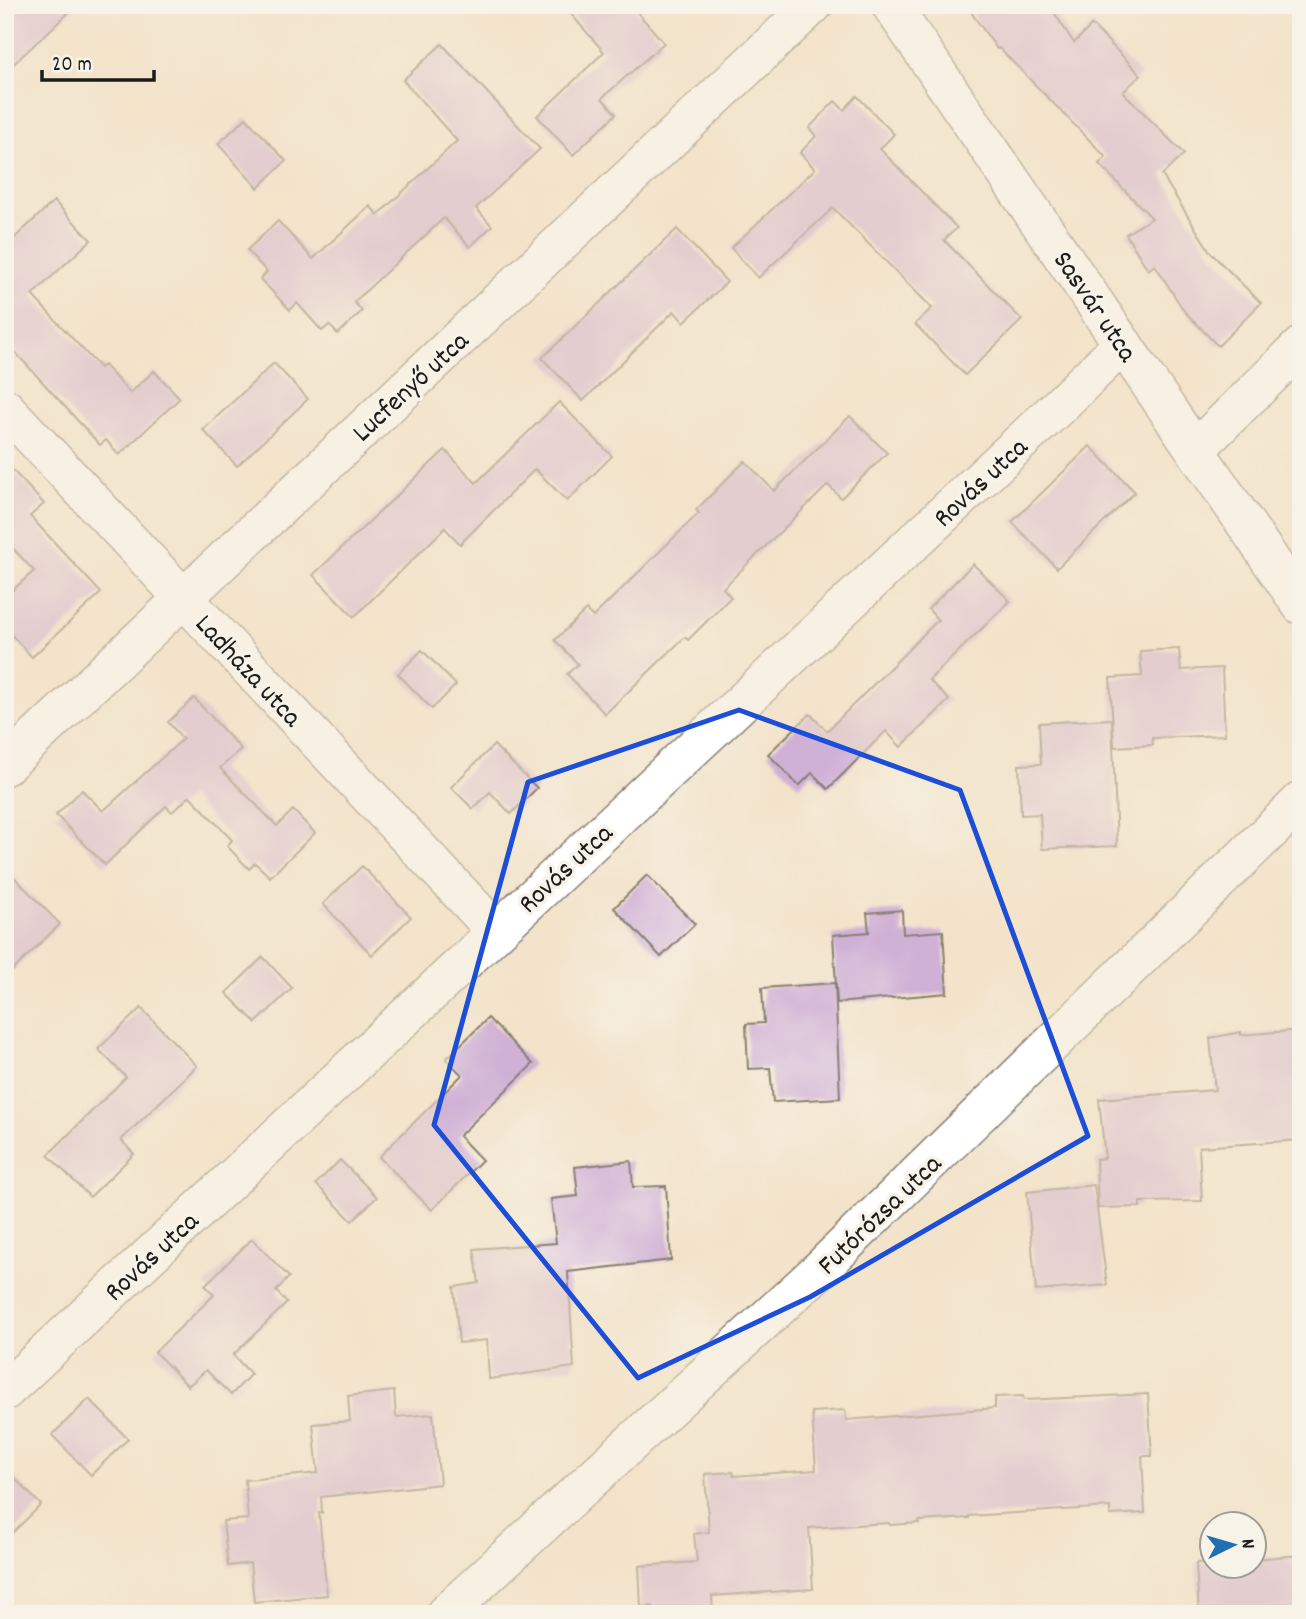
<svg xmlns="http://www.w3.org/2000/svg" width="1306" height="1619" font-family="Dekko,sans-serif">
	<rect width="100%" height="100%" fill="#f7f3e8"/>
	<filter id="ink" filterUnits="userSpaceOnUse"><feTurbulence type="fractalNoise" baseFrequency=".0143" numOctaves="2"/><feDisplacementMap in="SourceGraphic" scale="14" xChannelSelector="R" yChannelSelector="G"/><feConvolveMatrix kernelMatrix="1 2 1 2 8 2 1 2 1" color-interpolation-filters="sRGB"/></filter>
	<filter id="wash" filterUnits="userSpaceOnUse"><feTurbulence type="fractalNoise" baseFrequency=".00686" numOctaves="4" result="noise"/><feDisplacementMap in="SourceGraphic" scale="28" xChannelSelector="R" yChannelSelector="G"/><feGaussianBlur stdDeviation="1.57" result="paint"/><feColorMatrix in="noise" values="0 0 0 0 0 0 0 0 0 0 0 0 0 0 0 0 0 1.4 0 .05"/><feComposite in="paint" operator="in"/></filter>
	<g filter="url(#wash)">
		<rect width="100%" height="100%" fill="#f3e3ca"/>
		<g id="blocks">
			<g fill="#d0b1d6">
				<polygon points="5,5 77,5 5,72"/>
				<polygon points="563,5 631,5 664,43 602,98 616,114 573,155 537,116 604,52"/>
				<polygon points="966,5 1049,5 1074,43 1092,25 1141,75 1123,92 1184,154 1162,175 1211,253 1261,303 1218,346 1184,311 1155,265 1148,270 1126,234 1152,218 1099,164 1106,157 999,48 997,49"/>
				<polygon points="442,44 540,149 476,208 492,226 470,247 444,218 354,302 362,311 338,334 329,325 322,331 297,303 290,310 260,279 267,272 247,250 278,221 313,259 370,206 378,215 457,141 403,80"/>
				<polygon points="857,96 894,134 880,149 957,228 944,240 1022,320 965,375 915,324 932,308 833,208 758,278 731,248 815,169 800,153 816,136 809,128 835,101 844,110"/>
				<polygon points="246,118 286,161 258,188 218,144"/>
				<polygon points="54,201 91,240 32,295 100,368 104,365 130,393 154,371 180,398 119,455 106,440 100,445 5,341 5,247"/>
				<polygon points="677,229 727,282 684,322 674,311 583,401 542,358"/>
				<polygon points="274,363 308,399 237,466 203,430"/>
				<polygon points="559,402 612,456 567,501 535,469 460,544 445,528 354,617 313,575 445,450 476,483"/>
				<polygon points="850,416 887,453 841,498 828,485 723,588 731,597 688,640 685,637 605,714 567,674 578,664 555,640 586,610 593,617 699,513 696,510 745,461 774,491"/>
				<polygon points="1090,446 1135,492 1057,568 1012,522"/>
				<polygon points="5,462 44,504 30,516 101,593 32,657 5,628 5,597 34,571 5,540"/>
				<polygon points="973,564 1010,601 929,680 949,700 901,747 886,731 828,789 812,773 799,786 768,754 810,714 827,731 938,620 928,609"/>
				<polygon points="1179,649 1181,670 1222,668 1225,735 1152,738 1153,745 1114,747 1110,678 1142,676 1140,651"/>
				<polygon points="422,650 456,685 432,709 398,674"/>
				<polygon points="194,698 241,749 220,768 277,826 293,810 315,833 270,877 255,863 249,869 227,846 232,840 190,796 172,812 166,806 105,865 56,815 82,790 103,811 183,739 168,722"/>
				<polygon points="1112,719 1117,846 1042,849 1040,814 1021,815 1019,765 1041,764 1039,723"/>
				<polygon points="494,745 537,788 511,814 490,792 473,809 451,787"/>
				<polygon points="362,866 411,917 372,955 323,904"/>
				<polygon points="5,868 60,924 5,978"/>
				<polygon points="647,875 695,924 661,957 614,908"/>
				<polygon points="902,910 903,934 943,931 947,993 837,1003 833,935 869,932 867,913"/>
				<polygon points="263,957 292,988 256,1023 226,993"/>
				<polygon points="835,983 840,1098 773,1102 770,1068 748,1069 746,1024 764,1023 762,988"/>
				<polygon points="141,1008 197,1066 121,1140 134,1154 90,1197 48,1155 126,1077 98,1049"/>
				<polygon points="488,1018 533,1064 459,1136 482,1160 432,1210 379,1157 462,1075 446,1059"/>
				<polygon points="1301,1030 1301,1140 1199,1147 1202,1201 1140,1202 1140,1207 1098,1208 1096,1159 1105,1158 1099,1099 1215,1090 1210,1038 1241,1032 1241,1035"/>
				<polygon points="340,1160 377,1197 352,1221 316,1184"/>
				<polygon points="631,1161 633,1187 666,1186 671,1260 568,1272 574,1367 489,1379 487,1340 459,1343 454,1287 479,1283 474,1249 556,1243 551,1199 578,1196 575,1167"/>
				<polygon points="1094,1185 1107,1285 1036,1291 1027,1192"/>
				<polygon points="252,1239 289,1277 276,1291 287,1303 233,1355 251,1374 231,1395 206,1370 188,1386 155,1352 214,1295 205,1285"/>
				<polygon points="394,1391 396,1417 433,1414 440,1484 321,1497 322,1513 319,1513 327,1595 254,1602 250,1563 228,1566 223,1521 248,1519 245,1480 318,1473 313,1424 350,1421 348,1396"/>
				<polygon points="1148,1394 1152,1456 1142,1456 1145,1513 1110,1515 1110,1507 969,1516 969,1518 919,1521 919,1523 890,1525 889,1523 809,1528 813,1589 712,1596 713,1614 653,1614 653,1606 641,1607 639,1566 697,1562 694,1534 709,1532 705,1474 733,1472 734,1476 816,1470 812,1412 845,1410 846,1420 995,1408 995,1397 1023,1396 1024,1400"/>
				<polygon points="89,1399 128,1439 91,1475 52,1435"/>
				<polygon points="5,1468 41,1505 5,1540"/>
				<polygon points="1301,1555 1301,1614 1199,1614 1196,1563 1212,1562 1212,1566 1254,1566 1254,1559"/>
			</g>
		</g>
	</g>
	<g filter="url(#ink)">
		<use href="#blocks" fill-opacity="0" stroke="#888073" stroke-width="2"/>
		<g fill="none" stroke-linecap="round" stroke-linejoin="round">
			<defs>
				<g id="minor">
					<polyline points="891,5 1301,605"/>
					<polyline points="5,408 496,931"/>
					<polyline points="1195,450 1301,346"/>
					<polyline points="5,766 813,5"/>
					<polyline points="5,1391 1057,408 1123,344"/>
				</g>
				<polyline id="tertiary" points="445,1614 815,1274 1301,801"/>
			</defs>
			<use href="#minor" stroke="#888073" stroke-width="41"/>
			<use href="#tertiary" stroke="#888073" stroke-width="41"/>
			<use href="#minor" stroke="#fff" stroke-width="38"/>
			<use href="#tertiary" stroke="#fff" stroke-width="38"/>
		</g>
	</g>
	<path d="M0 0H1306V1619H0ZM739,710L960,790L1088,1136L810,1297L638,1378L434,1125L528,782Z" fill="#f3e3ca" fill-opacity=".55" fill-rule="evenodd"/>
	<path fill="none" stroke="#1d4ed8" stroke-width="5" stroke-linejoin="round" d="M739,710L960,790L1088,1136L810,1297L638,1378L434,1125L528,782Z"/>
	<g text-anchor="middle" stroke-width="7" stroke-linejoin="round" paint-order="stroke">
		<g font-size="28" fill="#1c1c1c" stroke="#f7f3e8">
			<text transform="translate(1097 305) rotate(56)" y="10">Sasvár utca</text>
			<text transform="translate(409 385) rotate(-43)" y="10">Lucfenyő utca</text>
			<text transform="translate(979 481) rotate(-43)" y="10">Rovás utca</text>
			<text transform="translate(250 669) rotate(47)" y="10">Ladháza utca</text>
			<text transform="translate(564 867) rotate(-43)" y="10">Rovás utca</text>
			<text transform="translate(878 1213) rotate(-44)" y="10">Futórózsa utca</text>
			<text transform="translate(150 1255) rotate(-43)" y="10">Rovás utca</text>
		</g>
	</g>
	<rect width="1306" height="1619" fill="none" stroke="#f7f3e8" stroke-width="28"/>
	<g transform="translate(1233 1545) rotate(85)"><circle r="33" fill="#f7f3e8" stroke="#9f9d96" stroke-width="2"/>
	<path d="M0-5L12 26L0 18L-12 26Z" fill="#1f6fb2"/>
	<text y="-10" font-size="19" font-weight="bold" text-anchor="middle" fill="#1c1c1c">N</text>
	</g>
	<path d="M42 70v10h112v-10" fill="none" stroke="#1c1c1c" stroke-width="3.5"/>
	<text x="52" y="70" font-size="21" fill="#1c1c1c" stroke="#f7f3e8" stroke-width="5" paint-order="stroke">20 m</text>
</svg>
